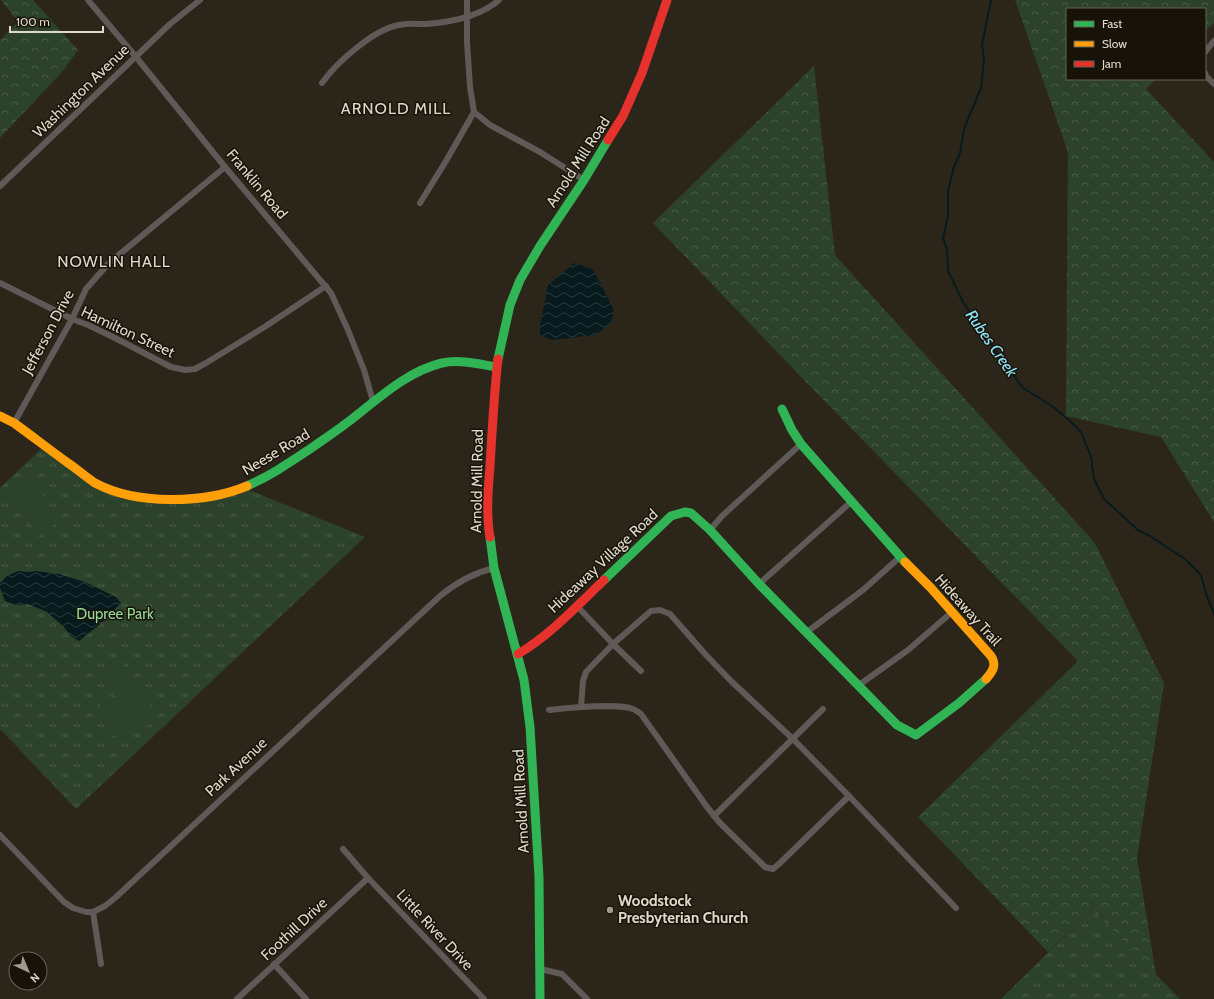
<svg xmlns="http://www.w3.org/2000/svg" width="1214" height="999" font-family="Cabin,sans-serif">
	<defs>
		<pattern id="grass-tufts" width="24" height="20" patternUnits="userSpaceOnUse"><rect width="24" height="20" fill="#2d422b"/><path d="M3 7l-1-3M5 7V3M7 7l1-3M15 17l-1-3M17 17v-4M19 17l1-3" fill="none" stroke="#4b5d48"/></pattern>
		<pattern id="forest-crowns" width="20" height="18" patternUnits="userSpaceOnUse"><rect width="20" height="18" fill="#2d422b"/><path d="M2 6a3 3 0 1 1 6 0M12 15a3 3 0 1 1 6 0" fill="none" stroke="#4b5d48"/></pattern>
		<pattern id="water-waves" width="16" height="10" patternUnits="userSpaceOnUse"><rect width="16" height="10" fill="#071b1f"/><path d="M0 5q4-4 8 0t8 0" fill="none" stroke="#2b3c3e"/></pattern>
	</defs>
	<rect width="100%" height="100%" fill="#2c261a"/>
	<g fill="url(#grass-tufts)">
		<polygon points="43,447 108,493 214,499 249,490 365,537 76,809 0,729 0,488"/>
		<polygon points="1092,909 1180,999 1001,999"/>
	</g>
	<g fill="url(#forest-crowns)">
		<polygon points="1,0 33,0 78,50 62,72 0,138 0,40 18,22"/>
		<polygon points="1015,0 1214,0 1214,23 1205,31 1205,9 1067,9 1067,79 1156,79 1146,89 1214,162 1214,522 1161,437 1066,416 1068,152"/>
		<polygon points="814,66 835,255 1095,543 1164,683 1137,858 1156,975 1092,909 1048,952 918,817 1078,661 809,385 653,223"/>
	</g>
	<g fill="#2d422b">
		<polygon points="28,476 61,520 39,536 7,492"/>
		<polygon points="122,658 131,691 114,696 105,663"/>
		<polygon points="145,691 155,723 110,737 100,704"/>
	</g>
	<g fill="url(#water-waves)">
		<polygon points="574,263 593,269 614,310 611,323 595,335 552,340 540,335 540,326 548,285"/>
		<polygon points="18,571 27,572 36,571 59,574 85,582 116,597 121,603 99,625 79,641 71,636 63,626 47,612 28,604 16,605 5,601 0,588 0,583 7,576"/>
	</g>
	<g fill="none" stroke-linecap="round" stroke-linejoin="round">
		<polyline stroke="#071b1f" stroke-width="2" points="991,0 982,45 984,59 981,88 964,129 960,153 954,167 948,191 948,216 943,238 947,250 948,271 963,302 997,353 1023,388 1052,406 1070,421 1081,432 1091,457 1094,479 1104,499 1138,530 1150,536 1185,559 1201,575 1207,597 1214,613"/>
		<g stroke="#5f5a57" stroke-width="6">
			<polyline points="88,0 136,57 225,167 331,293 348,330 364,370 372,398 375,402"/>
			<polyline points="467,0 467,42 470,87 474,112 490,125 540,152 584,180"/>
			<polyline points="1205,52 1214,41"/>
			<polyline points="1205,73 1206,76 1214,84"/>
			<path d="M322,83C336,63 374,29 399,25C409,23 418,24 427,24C451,22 481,16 499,0"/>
			<polyline points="0,186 170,24 200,0"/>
			<polyline points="420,203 446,161 474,112"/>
			<polyline points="0,283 72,319 88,325 115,338 171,367 185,370 195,369 206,363 266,326 326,286"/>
			<polyline points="14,423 72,319 86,289 109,263 225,167"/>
			<polyline points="710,530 722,516 801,444"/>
			<polyline points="759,584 851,502"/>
			<polyline points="577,606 613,644 641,671"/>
			<polyline points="807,632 863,590 900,557"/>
			<polyline points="859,685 908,650 952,612"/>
			<polyline points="581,707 583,681 586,672 613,644 651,611 660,610 670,614 706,655 731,681 793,739 849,796 956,908"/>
			<path d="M549,710C567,708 619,703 633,709C636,710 639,713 641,714L707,807L720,823L765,867L773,869L780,863L849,796"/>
			<polyline points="714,816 823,709"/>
			<path d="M0,835L64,902L73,908L86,912H93L105,906L115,898L440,596C457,582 473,573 494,568"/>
			<polyline points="343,849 368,878 484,999"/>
			<polyline points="93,912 101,964"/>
			<polyline points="274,964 306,999"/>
			<polyline points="540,969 562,974 587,999"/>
			<polyline points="237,999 368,878"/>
		</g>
		<g stroke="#30b455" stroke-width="9">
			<polyline points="498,359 510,305 520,280 540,246 584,180 608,140"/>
			<polyline points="782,409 792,430 801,444 905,562"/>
			<path d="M247,486C270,476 289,463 310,449C324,439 338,430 352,419C379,398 408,371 442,363C459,359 479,364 496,367"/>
			<polyline points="490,537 494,568 524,680 530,727 539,877 540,999"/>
			<polyline points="604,580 671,516 685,512 691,513 710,530 759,584 897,725 916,735 959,703 986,679"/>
		</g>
		<g stroke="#ff9f0a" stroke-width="9">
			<path d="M0,416L14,423C32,436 50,450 68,463C77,469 86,477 95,483C136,505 204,504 247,486"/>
			<path d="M905,562L930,587L991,656C997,665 993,671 986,679"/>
		</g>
		<g stroke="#e5322d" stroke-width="9">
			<polyline points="608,140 623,116 642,73 667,0"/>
			<path d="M490,537C486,514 488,490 490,467C492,431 494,395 498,359"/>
			<path d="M518,654C550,635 577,606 604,580"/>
		</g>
	</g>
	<circle fill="#a19a8d" stroke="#171309" stroke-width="1.5" cx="610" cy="910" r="4"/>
	<g text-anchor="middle" stroke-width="3" stroke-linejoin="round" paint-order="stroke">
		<g font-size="15" fill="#e0d9cb" stroke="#171309">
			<text transform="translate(81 91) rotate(-44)" y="5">Washington Avenue</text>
			<text transform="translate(578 162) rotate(-57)" y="5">Arnold Mill Road</text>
			<text transform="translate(257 184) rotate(50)" y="5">Franklin Road</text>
			<text transform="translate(48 332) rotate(-62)" y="5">Jefferson Drive</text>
			<text transform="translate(128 332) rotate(25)" y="5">Hamilton Street</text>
			<text transform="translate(276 452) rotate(-31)" y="5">Neese Road</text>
			<text transform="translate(477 481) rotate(-89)" y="5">Arnold Mill Road</text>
			<text transform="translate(603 561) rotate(-43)" y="5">Hideaway Village Road</text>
			<text transform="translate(968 610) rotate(48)" y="5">Hideaway Trail</text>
			<text transform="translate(236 767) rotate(-43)" y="5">Park Avenue</text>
			<text transform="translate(521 801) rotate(-93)" y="5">Arnold Mill Road</text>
			<text transform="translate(294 929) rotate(-43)" y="5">Foothill Drive</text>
			<text transform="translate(435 930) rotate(47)" y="5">Little River Drive</text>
		</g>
		<g font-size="15" fill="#97d89a" stroke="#171309">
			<text x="115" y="619">Dupree Park</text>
		</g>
		<g font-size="15" font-weight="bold" fill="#e0d9cb" stroke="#171309" text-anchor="start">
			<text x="618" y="906">Woodstock<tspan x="618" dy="17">Presbyterian Church</tspan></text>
		</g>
		<g font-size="16" letter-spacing="1" fill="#e0d9cb" stroke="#171309">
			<text x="396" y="114">ARNOLD MILL</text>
			<text x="114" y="267">NOWLIN HALL</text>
		</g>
		<g font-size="16" font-style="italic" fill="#90e5f9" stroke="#171309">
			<text transform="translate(992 343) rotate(55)" y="6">Rubes Creek</text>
		</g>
	</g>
	<rect x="1066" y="8" width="140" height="72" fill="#171309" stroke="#676257"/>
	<rect x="1074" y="21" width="20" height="6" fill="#30b455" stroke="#676257"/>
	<text x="1102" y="28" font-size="12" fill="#e0d9cb">Fast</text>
	<rect x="1074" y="41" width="20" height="6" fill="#ff9f0a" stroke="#676257"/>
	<text x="1102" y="48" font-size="12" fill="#e0d9cb">Slow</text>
	<rect x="1074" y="61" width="20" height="6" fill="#e5322d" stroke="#676257"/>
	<text x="1102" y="68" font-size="12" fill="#e0d9cb">Jam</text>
	<g transform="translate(28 971) rotate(136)"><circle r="19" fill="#171309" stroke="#676257"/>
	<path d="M0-3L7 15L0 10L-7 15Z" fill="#a19a8d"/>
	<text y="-6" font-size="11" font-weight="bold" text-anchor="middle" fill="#e0d9cb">N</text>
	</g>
	<path d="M10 26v6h93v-6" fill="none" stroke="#e0d9cb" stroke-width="2"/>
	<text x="16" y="26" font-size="12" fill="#e0d9cb" stroke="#171309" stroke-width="3" paint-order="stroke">100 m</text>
</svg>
